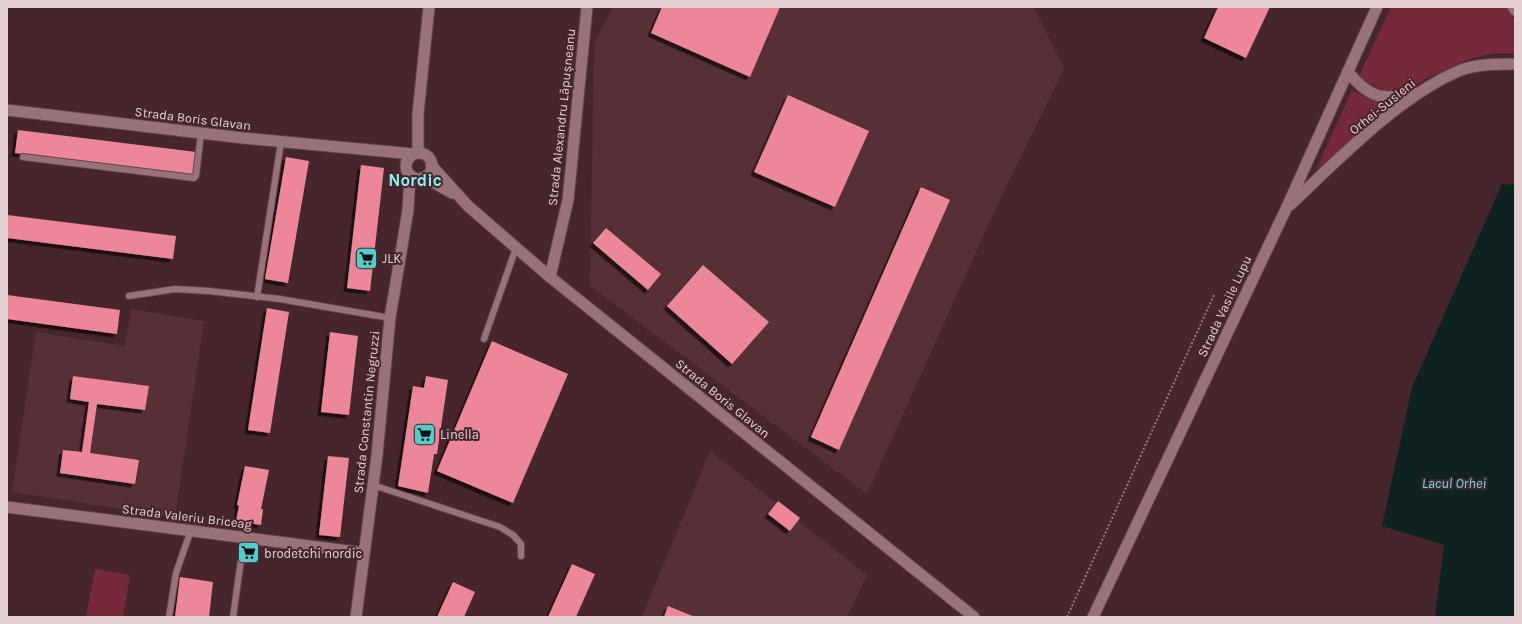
<svg xmlns="http://www.w3.org/2000/svg" width="1522" height="624" font-family="Karla,sans-serif">
	<defs>
		<filter id="shadow"><feDropShadow dx="-3.5" dy="3.5" stdDeviation="0" flood-color="#0009"/></filter>
	</defs>
	<rect width="100%" height="100%" fill="#46262c"/>
	<g fill="#563036">
		<polygon points="613,7 1034,7 1064,69 999,201 867,494 590,286 594,44"/>
		<polygon points="131,309 204,321 175,517 12,492 36,332 125,346"/>
		<polygon points="710,451 867,575 847,617 642,617"/>
	</g>
	<g fill="#76293b">
		<path d="M1391,7H1507L1515,21V54C1488,49 1456,64 1432,76C1422,81 1412,88 1401,90C1385,94 1371,86 1359,76Z"/>
		<polygon points="1352,90 1369,99 1396,104 1316,170"/>
		<polygon points="95,569 130,575 123,617 86,617"/>
	</g>
	<polygon fill="#0f2222" points="1502,184 1515,185 1515,617 1435,617 1444,545 1382,526 1412,387"/>
	<g fill="#eb8799" filter="url(#shadow)">
		<polygon points="662,7 780,7 750,77 651,33"/>
		<polygon points="1218,7 1270,7 1246,58 1204,38"/>
		<polygon points="788,95 869,131 835,207 754,172"/>
		<polygon points="18,130 196,152 193,175 15,153"/>
		<polygon points="286,157 309,161 288,283 265,279"/>
		<polygon points="361,165 384,168 370,291 347,288"/>
		<polygon points="921,187 950,200 839,450 811,437"/>
		<polygon points="7,215 176,236 173,259 7,238"/>
		<polygon points="606,228 661,274 648,290 593,243"/>
		<polygon points="703,265 769,322 732,364 667,306"/>
		<polygon points="7,295 120,310 117,334 7,319"/>
		<polygon points="267,308 289,312 270,433 248,430"/>
		<polygon points="330,332 358,336 349,415 321,412"/>
		<polygon points="492,341 568,374 513,503 437,471"/>
		<polygon points="73,376 149,386 145,410 97,404 90,453 139,460 135,484 60,473 63,450 82,452 89,402 70,399"/>
		<polygon points="426,376 448,380 437,454 434,454 428,493 398,486 413,386 424,388"/>
		<polygon points="328,456 349,458 340,537 319,535"/>
		<polygon points="245,466 269,470 261,509 263,509 261,525 236,521 239,506 237,505"/>
		<polygon points="778,501 800,518 790,531 768,514"/>
		<polygon points="572,564 595,574 576,617 548,617"/>
		<polygon points="180,577 213,582 209,617 175,617"/>
		<polygon points="453,582 475,592 464,617 437,617"/>
		<polygon points="668,606 695,617 664,617"/>
	</g>
	<g fill="none" stroke-linecap="round" stroke-linejoin="round">
		<defs>
			<g id="service">
				<polyline points="23,157 194,178 196,176 201,133"/>
				<polyline points="129,296 175,289 209,291 280,299 390,318"/>
				<polyline points="257,297 281,142"/>
				<polyline points="484,339 516,248"/>
				<polyline points="373,485 500,527 513,535 521,544 521,556"/>
				<polyline points="169,617 176,573 191,530"/>
				<polyline points="233,617 241,560 251,538"/>
			</g>
			<g id="minor">
				<polyline points="7,110 243,138 413,154"/>
				<polyline points="418,153 418,114 429,7"/>
				<circle cx="419" cy="166" r="13"/>
				<polyline points="431,165 468,206 550,277 974,617"/>
				<polyline points="424,177 452,193"/>
				<polyline points="550,277 568,200 587,7"/>
				<polyline points="7,507 364,553"/>
				<polyline points="356,617 377,455 390,318 408,210 410,175"/>
			</g>
			<g id="secondary">
				<polyline points="1513,7 1515,10"/>
				<path d="M1348,72C1372,101 1383,99 1417,93"/>
				<path d="M1290,205C1338,160 1400,95 1461,70C1478,64 1497,64 1515,64"/>
				<polyline points="1093,617 1286,209 1377,7"/>
			</g>
		</defs>
		<use href="#service" stroke="#5f4449" stroke-width="8"/>
		<use href="#minor" stroke="#5f4449" stroke-width="13"/>
		<use href="#secondary" stroke="#5f4449" stroke-width="13"/>
		<polyline stroke="#93797d" stroke-width="2" stroke-dasharray="2 2" stroke-linecap="butt" points="1067,617 1214,295"/>
		<use href="#service" stroke="#987278" stroke-width="6"/>
		<use href="#minor" stroke="#987278" stroke-width="11"/>
		<use href="#secondary" stroke="#987278" stroke-width="11"/>
	</g>
	<defs>
		<symbol id="supermarket-square" viewBox="-11 -11 22 22"><rect x="-9" y="-9" width="18" height="18" rx="4" fill="#52cdcc" stroke="#46262c"/><path d="M-6-5.5h2.5l.6 2H6L4.5 2H-2.5L-4.4-4H-6ZM-1.5 3.2a1.3 1.3 0 1 0 .1 0ZM3 3.2a1.3 1.3 0 1 0 .1 0Z" fill="#111"/></symbol>
	</defs>
	<g fill-rule="evenodd">
		<use href="#supermarket-square" x="354" y="246" width="25" height="25"/>
		<use href="#supermarket-square" x="412" y="422" width="25" height="25"/>
		<use href="#supermarket-square" x="236" y="540" width="25" height="25"/>
	</g>
	<g text-anchor="middle" stroke-width="4" stroke-linejoin="round" paint-order="stroke">
		<g font-size="13" fill="#e3ced1" stroke="#46262c">
			<text transform="translate(1382 106) rotate(-39)" y="5">Orhei-Susleni</text>
			<text transform="translate(561 117) rotate(-84)" y="5">Strada Alexandru Lăpușneanu</text>
			<text transform="translate(193 118) rotate(7)" y="5">Strada Boris Glavan</text>
			<text transform="translate(1224 306) rotate(-65)" y="5">Strada Vasile Lupu</text>
			<text transform="translate(723 398) rotate(39)" y="5">Strada Boris Glavan</text>
			<text transform="translate(366 412) rotate(-84)" y="5">Strada Constantin Negruzzi</text>
			<text transform="translate(187 516) rotate(7)" y="5">Strada Valeriu Briceag</text>
		</g>
		<g font-size="13" fill="#e3ced1" stroke="#46262c" text-anchor="start">
			<text x="382" y="263">JLK</text>
			<text x="440" y="439">Linella</text>
			<text x="264" y="558">brodetchi nordic</text>
		</g>
		<g font-size="14" font-style="italic" fill="#54e7e7" stroke="#46262c">
			<text x="1454" y="488">Lacul Orhei</text>
		</g>
		<g font-size="17" font-weight="bold" fill="#87f3f2" stroke="#46262c">
			<text x="415" y="186">Nordic</text>
		</g>
	</g>
	<rect width="1522" height="624" fill="none" stroke="#e3ced1" stroke-width="16"/>
</svg>
